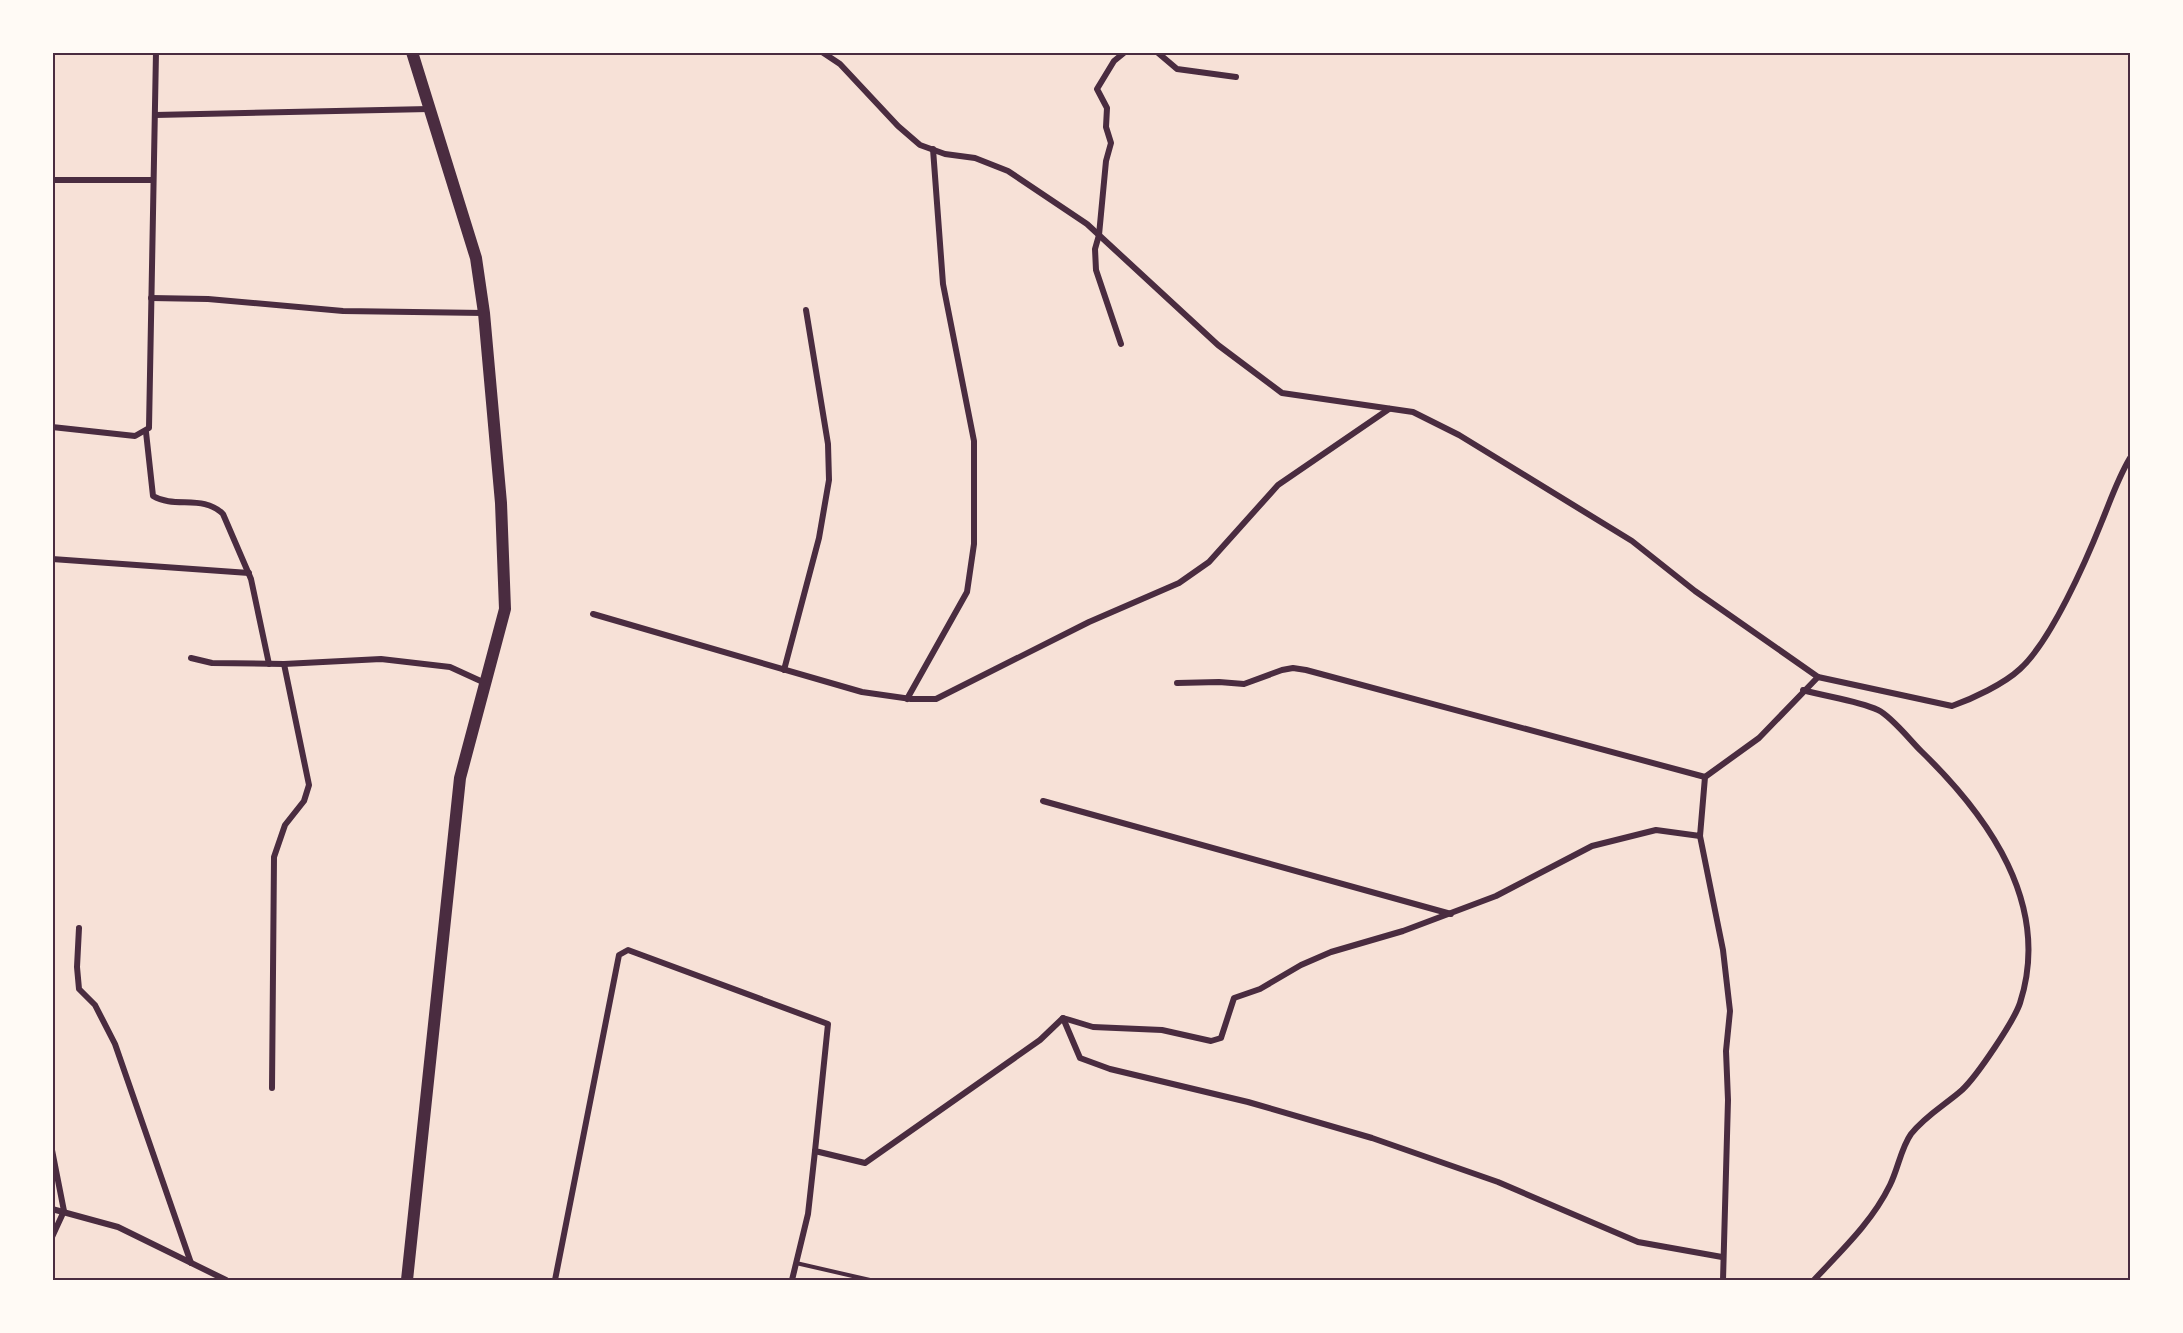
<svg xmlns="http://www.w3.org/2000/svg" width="2183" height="1333" font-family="'IBM Plex Sans',sans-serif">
	<rect width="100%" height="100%" fill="#f7e1d7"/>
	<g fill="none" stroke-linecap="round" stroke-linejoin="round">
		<polyline stroke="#4a2c40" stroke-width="4" points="796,1263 870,1280"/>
		<g stroke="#4a2c40" stroke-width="6">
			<polyline points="822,52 840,64 898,126 920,145 945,154 975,158 1008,171 1087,224 1218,345 1282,393 1413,412 1459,435 1632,541 1695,591 1818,677"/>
			<polyline points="1157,52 1177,69 1236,77"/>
			<polyline points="155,115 429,109"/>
			<polyline points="52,180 153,180"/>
			<polyline points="151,298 208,299 343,311 484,313"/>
			<polyline points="1121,344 1096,270 1095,249 1099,235 1106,161 1111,143 1106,127 1107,108 1097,89 1114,61 1125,52"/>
			<polyline points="52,427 135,436 149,428 156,52"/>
			<path d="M146,432L153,496C175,509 203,494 223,514L251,579L269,664"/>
			<polyline points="52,559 249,573"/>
			<polyline points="593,614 862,692 911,699 936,699 1089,622 1179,583 1209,562 1278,485 1389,409"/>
			<polyline points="191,658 212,663 284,664 381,659 450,667 485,683"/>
			<polyline points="784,670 819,538 829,480 828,444 806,310"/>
			<polyline points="1177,683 1219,682 1244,684 1282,670 1293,668 1306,670 1705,777"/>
			<path d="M1803,690C1827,697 1856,700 1878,710C1891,716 1910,740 1921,751C1988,816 2052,904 2020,1003C2014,1021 1977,1076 1962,1090C1945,1105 1926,1115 1911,1134C1901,1148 1898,1169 1890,1185C1872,1222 1842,1250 1814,1280"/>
			<polyline points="907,699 967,592 974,544 974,441 943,284 933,149"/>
			<polyline points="1043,801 1451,914"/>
			<polyline points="1700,836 1723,950 1730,1011 1726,1051 1728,1100 1723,1280"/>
			<polyline points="79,928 77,967 79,989 95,1005 115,1044 191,1263"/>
			<polyline points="1063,1018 1080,1058 1110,1069 1248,1102 1372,1138 1498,1182 1638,1242 1722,1257"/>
			<polyline points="272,1088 274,857 285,825 304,801 309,785 284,664"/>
			<polyline points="52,1150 64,1211 52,1237"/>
			<polyline points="52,1209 118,1227 226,1280"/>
			<path d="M555,1280L619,955L628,950L828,1024L815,1151L865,1163L1040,1040L1063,1018L1093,1027L1162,1030L1211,1041L1221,1038L1234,998L1260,989L1301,965L1331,952L1403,931L1496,896L1592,846L1656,830L1700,836L1705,777L1759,738L1818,677L1952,706C1972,699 2004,684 2020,669C2051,641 2086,561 2102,521C2111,499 2118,478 2130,458"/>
			<polyline points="792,1280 808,1214 815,1151"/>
		</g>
		<polyline stroke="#4a2c40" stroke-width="12" points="407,1280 460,778 505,609 501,503 484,313 476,258 412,52"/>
	</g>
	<rect width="2183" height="1333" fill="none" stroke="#fffaf5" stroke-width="108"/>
	<rect x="54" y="54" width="2075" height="1225" fill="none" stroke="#4a2c40" stroke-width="2"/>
</svg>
